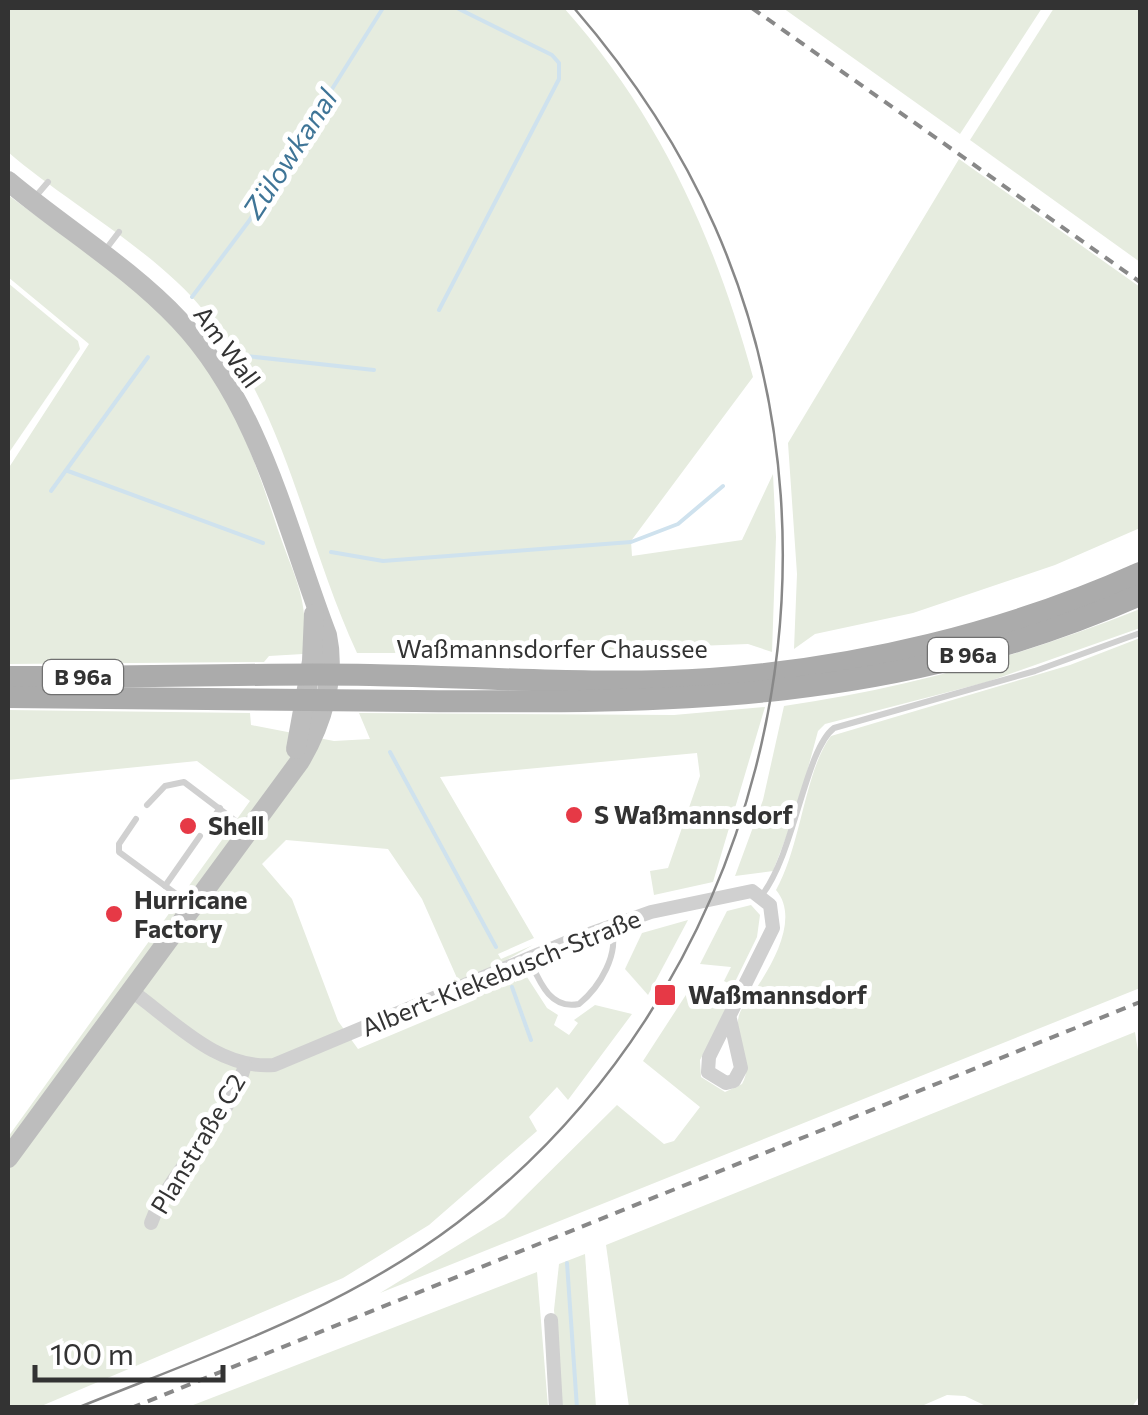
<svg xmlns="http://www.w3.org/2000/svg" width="1148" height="1415" font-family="Commissioner,sans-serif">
	<rect width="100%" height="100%" fill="#fff"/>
	<g fill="#e6ecdf" fill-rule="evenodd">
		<path d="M8,8H564C660,116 715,239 753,377L631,541L632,556L742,540L773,474L776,537L772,652L748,644L571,651L453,644L399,653H357C303,536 288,414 204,311C156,251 67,203 8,152Z"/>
		<polygon points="783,8 1042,8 960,134"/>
		<polygon points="1054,8 1140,8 1140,262 970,140"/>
		<polygon points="959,159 1140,287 1140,528 1055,565 913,613 815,634 794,649 797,574 788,443"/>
		<path d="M8,195C64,237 126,276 176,327C229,383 254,458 278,530C295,580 310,599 303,654L269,656L264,662L8,664V469L89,344L8,277Z"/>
		<polygon points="8,283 78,341 80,349 8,454"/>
		<path d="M1140,609V628L987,682L825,724L818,731L797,809L773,871L735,876L763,800L784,706C908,688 1025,655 1140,609Z"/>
		<path d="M1140,638V988L380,1293L504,1217L617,1105L664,1144L674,1141L700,1107L643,1061L691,987L705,1006L717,998L729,1005L700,1060L701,1077L725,1092L742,1084C757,1058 726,1032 743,1007C762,981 804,923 776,890C801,846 805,770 831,736L1070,665Z"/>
		<path d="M765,707L713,882L654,895L650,871L668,868L700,776L697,753L440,777L534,938L498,954L501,959L533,945L503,962L510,974L521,973L513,977L515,982L527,977L547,1008L558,1015L554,1025L569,1035L578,1023L574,1020L595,1005L632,1014L568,1100L557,1087L529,1117L537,1131L429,1225L343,1278L39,1407H8V1137L250,801L197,761L8,780V710L250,713L251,725L334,741L370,739L359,713L674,715ZM286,840L388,849L422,899L457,978L431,990L460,981L477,999L358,1049L338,1021L292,899L262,864Z"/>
		<polygon points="751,905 760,915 757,937 733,986 724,981 731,967 700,964 727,911"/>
		<polygon points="688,920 648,995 625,969 642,933"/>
		<polygon points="1135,1032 1140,1064 1140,1395 1132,1407 988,1407 965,1396 947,1395 917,1408 629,1407 606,1245"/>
		<polygon points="585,1254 596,1407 562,1407 554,1310 559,1264"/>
		<polygon points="537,1272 548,1407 188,1407"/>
	</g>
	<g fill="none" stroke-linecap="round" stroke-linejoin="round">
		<g stroke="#cfe2ee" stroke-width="4">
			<polyline points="192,297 249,221 383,8"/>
			<polyline points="439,310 559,79 559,63 552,55 457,8"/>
			<polyline points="246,356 374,370"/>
			<polyline points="68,471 263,543"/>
			<polyline points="51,491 148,357"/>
			<polyline points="331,552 383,561 631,542 678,524 723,486"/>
			<polyline points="390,752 496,947"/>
			<polyline points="512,987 531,1040"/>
			<polyline points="567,1263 577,1408"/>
		</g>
		<g stroke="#d0d0d0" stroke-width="6">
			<polyline points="36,196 48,182"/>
			<polyline points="106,249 119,232"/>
			<polyline points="219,368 232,362 246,364"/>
			<polyline points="147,805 165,786 184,782 246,829"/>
			<polyline points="136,819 119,844 119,852 191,905"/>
			<polyline points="211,821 220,808"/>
			<polyline points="165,886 200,836"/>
			<path d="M762,895C795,852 805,750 834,728L1035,671L1140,633"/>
			<path d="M530,961C540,983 551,1010 579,1004C600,987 620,953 611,927"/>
		</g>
		<g stroke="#d0d0d0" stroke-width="14">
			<path d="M129,989C173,1020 217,1070 274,1065L575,939L651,912L752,891L770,905L773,928L709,1057L708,1072L726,1083L734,1081L741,1068L730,1019"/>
			<path d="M151,1223C172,1165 229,1124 245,1065"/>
			<polyline points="551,1320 556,1408"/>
		</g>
		<g stroke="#bdbdbd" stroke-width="20">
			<path d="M8,181C64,228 129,267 179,320C260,405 286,528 327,635C336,678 322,724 300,761L8,1158"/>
			<polyline points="296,749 312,661 314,614"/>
		</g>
		<g stroke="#ababab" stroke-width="22">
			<path d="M8,677C128,678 249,673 370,675C483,677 597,686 710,679C857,669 1006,633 1140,573"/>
			<path d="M8,697C143,699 279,700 415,701C678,703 894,703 1140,595"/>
		</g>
		<path stroke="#888" stroke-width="2.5" d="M77,1408C208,1355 344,1309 457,1223C758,996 866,570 715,227C680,147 631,74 574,8"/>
		<g stroke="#888" stroke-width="4" stroke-dasharray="10 8" stroke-linecap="butt">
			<polyline points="752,8 1140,282"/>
			<polyline points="131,1408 1140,1002"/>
		</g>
	</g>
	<g fill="#e63946" stroke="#fff" stroke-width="4">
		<circle cx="574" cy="815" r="10"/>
		<circle cx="188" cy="826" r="10"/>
		<circle cx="114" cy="914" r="10"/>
		<rect x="653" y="983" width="24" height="24" rx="5"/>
	</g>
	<g text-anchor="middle" stroke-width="10" stroke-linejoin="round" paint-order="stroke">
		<g fill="#fff" stroke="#707070" stroke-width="2.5">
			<rect x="928" y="638" width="80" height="34" rx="8"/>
			<rect x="43" y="660" width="80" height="34" rx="8"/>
		</g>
		<g font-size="22" font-weight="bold" fill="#333">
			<text x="968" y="663">B 96a</text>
			<text x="83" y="685">B 96a</text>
		</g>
		<g font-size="25" fill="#333" stroke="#fff">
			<text transform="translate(227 347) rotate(54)" y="9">Am Wall</text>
			<text x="552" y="658">Waßmannsdorfer Chaussee</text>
			<text transform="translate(501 973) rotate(-22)" y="9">Albert-Kiekebusch-Straße</text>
			<text transform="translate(198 1144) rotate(-59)" y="9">Planstraße C2</text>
		</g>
		<g font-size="25" font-weight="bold" fill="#333" stroke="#fff" text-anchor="start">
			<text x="594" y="824">S Waßmannsdorf</text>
			<text x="208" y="835">Shell</text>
			<text x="134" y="909">Hurricane<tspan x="134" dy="29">Factory</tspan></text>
			<text x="688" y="1004">Waßmannsdorf</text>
		</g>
		<g font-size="28" font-style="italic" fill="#3f7597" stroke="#fff">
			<text transform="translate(290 154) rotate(-57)" y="10">Zülowkanal</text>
		</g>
	</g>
	<rect width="1148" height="1415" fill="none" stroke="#333333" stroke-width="20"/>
	<path d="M35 1365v15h188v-15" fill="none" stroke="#333333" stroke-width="5"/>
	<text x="50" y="1365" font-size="30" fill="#333333" stroke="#ffffff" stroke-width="8" paint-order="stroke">100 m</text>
</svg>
